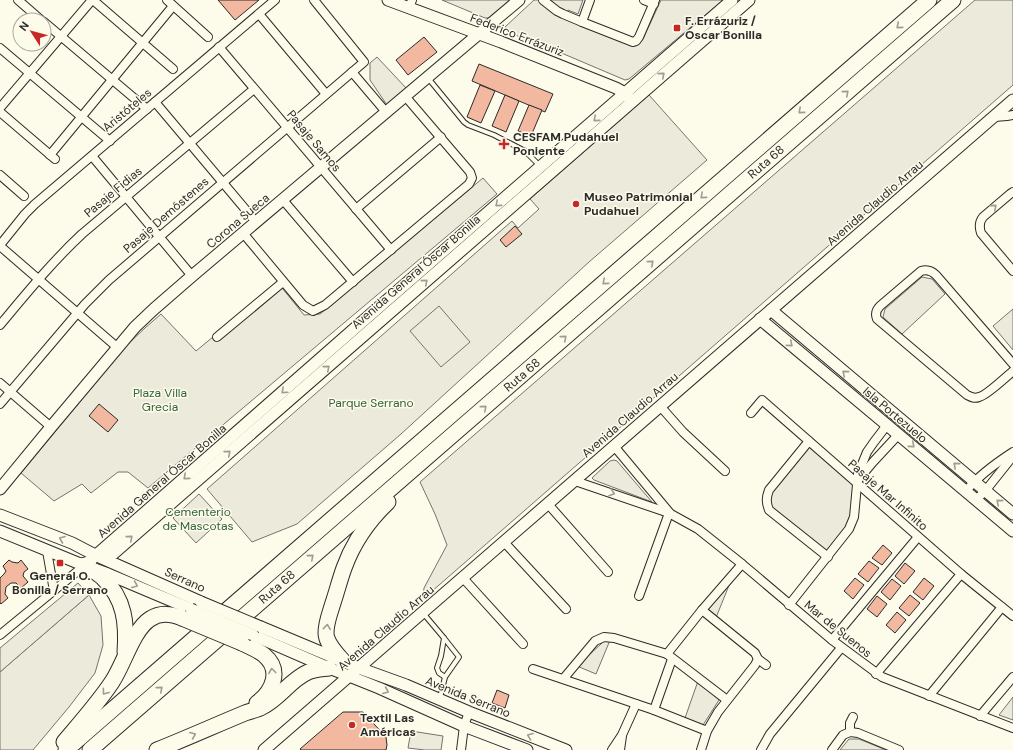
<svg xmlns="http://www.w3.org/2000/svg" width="1013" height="750" font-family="'DM Sans',sans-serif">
	<rect width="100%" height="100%" fill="#fdfbea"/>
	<g fill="#ecebdb" stroke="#74746e">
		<polygon points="442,0 510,0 490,18 485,18"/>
		<polygon points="534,0 583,0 578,14 568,10 564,18 636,46 643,39 661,0 721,0 722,1 629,79 625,80 552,49 519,37 505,27"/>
		<polygon points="975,0 1013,0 1013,85 423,599 424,588 447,545 435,514 420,482"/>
		<polygon points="377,57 407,89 387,105 370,80 370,63"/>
		<polygon points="649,95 707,160 589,262 401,434 297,524 252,542 207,489 512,221 518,228 539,209 530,199"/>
		<polygon points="483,178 497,194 148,488 128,472 118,472 91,493 82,484 54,501 21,473 127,345 145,328 161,314 196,351 278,283 304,315 320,314"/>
		<polygon points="922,277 932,279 945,294 902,334 883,317 885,309"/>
		<polygon points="1013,309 1013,350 993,326"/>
		<polygon points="809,441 857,482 854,517 828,557 769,510 767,497"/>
		<polygon points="614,460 617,461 652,502 594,480 592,478 593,477 610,461"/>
		<polygon points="199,494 222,519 196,543 173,518"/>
		<polygon points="734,573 715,620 702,610"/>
		<polygon points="89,595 101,616 103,645 95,673 69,707 33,750 0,750 0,672"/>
		<polygon points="613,633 596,674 577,666"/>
		<polygon points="698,681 719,700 703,725 685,718"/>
		<polygon points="1013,697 1013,720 999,715"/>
		<polygon points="411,731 443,736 441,750 425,750 408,748"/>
		<polygon points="849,739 859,739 886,750 840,750"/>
	</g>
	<g fill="#eceadb" stroke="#74746e">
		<polygon points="439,306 470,342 441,367 410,331"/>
		<polygon points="78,583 89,595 0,672 0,648"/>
	</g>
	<g fill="#f2b8a0" stroke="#2b2b2b">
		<polygon points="218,0 259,0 235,20"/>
		<polygon points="424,37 437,52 408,75 396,60"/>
		<polygon points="479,64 553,94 545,112 472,81"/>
		<polygon points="480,85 495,91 481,123 467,117"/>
		<polygon points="505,95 519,101 506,132 492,126"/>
		<polygon points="529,105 542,110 531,136 518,131"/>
		<polygon points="515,226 522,234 506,247 500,240"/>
		<polygon points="99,404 118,420 108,432 89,416"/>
		<polygon points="883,545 892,553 882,565 872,558"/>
		<polygon points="9,560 12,562 18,563 21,560 28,569 24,572 23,576 28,582 21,588 16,583 11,583 6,587 5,594 8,598 1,604 0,603 0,578 4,574 6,571 3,566"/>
		<polygon points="869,561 879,568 868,582 858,574"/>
		<polygon points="905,563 915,571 904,584 895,576"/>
		<polygon points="855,578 864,585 853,599 844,591"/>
		<polygon points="924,578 934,586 923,600 913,592"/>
		<polygon points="892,579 901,586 890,600 881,592"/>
		<polygon points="910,595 920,603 909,616 899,608"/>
		<polygon points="877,596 887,604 877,617 867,609"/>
		<polygon points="897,612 906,620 895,633 886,625"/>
		<polygon points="497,690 509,695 505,708 492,703"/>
		<polygon points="343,712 363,712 386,737 387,745 386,750 301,750 300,749"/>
	</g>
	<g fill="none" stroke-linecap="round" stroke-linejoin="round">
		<defs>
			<g id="lane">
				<polyline points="428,78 464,122 468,125 494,135 525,151 541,167"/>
				<polyline points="423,613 444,638 441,656 437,668 439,673 445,677"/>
				<polyline points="440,698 445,677 459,657 444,638"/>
			</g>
			<g id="street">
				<polyline points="18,0 41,20"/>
				<polyline points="93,0 173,69"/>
				<polyline points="167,0 208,37"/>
				<polyline points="543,0 557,11 563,14 582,22 633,42 636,41 639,37 655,0"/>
				<polyline points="644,0 654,4"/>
				<polyline points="409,8 412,0"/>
				<polyline points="259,14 326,94"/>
				<polyline points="44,22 147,109"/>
				<polyline points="582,22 590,0"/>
				<polyline points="219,47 391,250"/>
				<polyline points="0,48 110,141"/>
				<polyline points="352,72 386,112"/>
				<polyline points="155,102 256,222"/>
				<polyline points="0,108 92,0"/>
				<polyline points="0,112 55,159"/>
				<polyline points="994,117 1007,116 1013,115"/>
				<polyline points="50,155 173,6"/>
				<polyline points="92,156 192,276"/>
				<polyline points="0,175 24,196"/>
				<path d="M1013,192L1010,194L983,217C979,222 979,227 981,233L1013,271"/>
				<polyline points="283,200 353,282"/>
				<polyline points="356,209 441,137"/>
				<polyline points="243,233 303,305 313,311 325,305 469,184 472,178 470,172 405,96"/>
				<polyline points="0,245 25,214 35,204 275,0"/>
				<polyline points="0,246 118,348"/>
				<path d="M0,325C26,294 52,262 82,234L254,89"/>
				<polyline points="217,337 283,282"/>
				<path d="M1013,364L936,275C932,271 927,269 921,271L880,306C876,310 875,314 877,319L967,395C971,397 974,399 979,397C986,396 1006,377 1013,371"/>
				<polyline points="0,383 51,427"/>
				<polyline points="0,404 85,304 109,280 364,62 314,0"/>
				<polyline points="660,406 683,432 725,471"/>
				<polyline points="751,413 762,400 961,574 1013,616"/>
				<path d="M809,441L769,490C766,498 766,502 769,510L828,557"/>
				<polyline points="614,446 669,512"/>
				<polyline points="858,480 873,462 899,434"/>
				<polyline points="575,481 669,513 698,529 742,564 832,640 882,677 1013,728"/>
				<path d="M966,491C979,475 996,463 1013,452"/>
				<polyline points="976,500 986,490 1013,456"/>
				<polyline points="548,504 608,572"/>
				<polyline points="504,542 566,609"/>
				<polyline points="47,551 54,591"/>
				<polyline points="463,578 523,644"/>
				<polyline points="639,596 669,513"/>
				<polyline points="789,605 849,529 854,517 858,474 867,452 874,442 887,425"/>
				<polyline points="702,610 755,653 758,659 766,665"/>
				<polyline points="0,635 85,565"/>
				<polyline points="832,640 918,537"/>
				<polyline points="667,654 702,610 742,564"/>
				<polyline points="533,669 654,710 707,731"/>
				<polyline points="876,674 961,574"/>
				<polyline points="564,678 595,641 604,637 614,638 667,654 727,700"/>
				<polyline points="929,696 1002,607"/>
				<polyline points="654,710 672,659"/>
				<polyline points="980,716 1013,677"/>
				<polyline points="850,732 858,733 899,750"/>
				<polyline points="850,732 850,723 853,717"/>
				<polyline points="461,750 464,726 469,712"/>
				<polyline points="612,750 622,735 636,704"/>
				<polyline points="620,750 622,736"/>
				<polyline points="701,750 707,731 718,712 755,665 758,659"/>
				<polyline points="761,750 770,734 841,648"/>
				<polyline points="832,750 843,735 850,732"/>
			</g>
			<g id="secondary">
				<polyline points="388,0 501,42 616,88 625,93 629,98"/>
				<polyline points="771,310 1013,514"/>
				<polyline points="760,319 887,425 1013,531"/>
				<polyline points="0,489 51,427 135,327 154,309 192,276 519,0"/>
				<polyline points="0,515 72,543 97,556 201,602"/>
				<polyline points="0,531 78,563 108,574 191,609"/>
				<polyline points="97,556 107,555 114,553 749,0"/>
				<polyline points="85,565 378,308 732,0"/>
				<polyline points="261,627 359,668 406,685 469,712 566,750"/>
				<polyline points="253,635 329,668 379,688 464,726 527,750"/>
				<polyline points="264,750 1013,100"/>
			</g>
			<g id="highway">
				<path d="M85,565C91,570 98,573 103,578C125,599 127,624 125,652"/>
				<path d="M242,643C250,647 258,650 264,655C282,670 273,691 257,703"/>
				<path d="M343,661C336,653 326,643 326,633C326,622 330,613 333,603C337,591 340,579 344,568C353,543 369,520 388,502"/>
				<path d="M64,742C81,722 98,703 112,682C124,664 133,630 150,619C161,612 171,614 182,618"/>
				<polyline points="66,750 929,0"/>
				<polyline points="90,750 953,0"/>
				<path d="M157,750C187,738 216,725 245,713C250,711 257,710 262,707C280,698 290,680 308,672C315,669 322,669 329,668"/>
			</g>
		</defs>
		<use href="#lane" stroke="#2b2b2b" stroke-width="6"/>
		<use href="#street" stroke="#2b2b2b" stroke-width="10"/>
		<use href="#secondary" stroke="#2b2b2b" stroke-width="13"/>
		<use href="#highway" stroke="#2b2b2b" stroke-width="17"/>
		<use href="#lane" stroke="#fdfbea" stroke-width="4"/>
		<use href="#street" stroke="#fdfbea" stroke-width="8"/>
		<use href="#secondary" stroke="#fdfbea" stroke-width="11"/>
		<use href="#highway" stroke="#fdfbea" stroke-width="15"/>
		<defs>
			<g id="secondary-bridge">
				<polyline points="201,602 261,627"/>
				<polyline points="191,609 253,635"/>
			</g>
			<polyline id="highway-bridge" points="182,618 242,643"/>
		</defs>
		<use href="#secondary-bridge" stroke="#2b2b2b" stroke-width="13" stroke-linecap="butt"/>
		<use href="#highway-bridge" stroke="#2b2b2b" stroke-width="17" stroke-linecap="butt"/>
		<use href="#secondary-bridge" stroke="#fdfbea" stroke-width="11"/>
		<use href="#highway-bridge" stroke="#fdfbea" stroke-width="15"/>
	</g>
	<defs><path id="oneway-chevron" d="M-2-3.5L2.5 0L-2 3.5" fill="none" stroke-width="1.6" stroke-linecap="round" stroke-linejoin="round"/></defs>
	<g stroke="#9e9d94">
		<use href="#oneway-chevron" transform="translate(899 26) rotate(139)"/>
		<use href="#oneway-chevron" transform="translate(662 75) rotate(-41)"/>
		<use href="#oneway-chevron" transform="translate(846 93) rotate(-41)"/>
		<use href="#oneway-chevron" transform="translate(801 111) rotate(139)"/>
		<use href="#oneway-chevron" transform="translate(596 119) rotate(139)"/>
		<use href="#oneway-chevron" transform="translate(703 196) rotate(139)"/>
		<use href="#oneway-chevron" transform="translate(498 204) rotate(139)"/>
		<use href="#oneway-chevron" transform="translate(994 207) rotate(-41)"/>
		<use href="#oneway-chevron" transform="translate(651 263) rotate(-41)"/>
		<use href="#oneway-chevron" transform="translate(425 282) rotate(-41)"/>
		<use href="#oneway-chevron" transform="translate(605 282) rotate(139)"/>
		<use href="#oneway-chevron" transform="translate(564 338) rotate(-41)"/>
		<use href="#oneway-chevron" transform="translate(790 344) rotate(40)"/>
		<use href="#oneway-chevron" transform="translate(327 368) rotate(-41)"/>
		<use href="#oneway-chevron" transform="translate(845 373) rotate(-140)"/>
		<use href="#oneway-chevron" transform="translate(284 391) rotate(138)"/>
		<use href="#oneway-chevron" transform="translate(484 408) rotate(-41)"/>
		<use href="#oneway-chevron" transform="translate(912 445) rotate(40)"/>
		<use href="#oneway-chevron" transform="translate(228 453) rotate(-41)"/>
		<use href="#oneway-chevron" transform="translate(956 465) rotate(-140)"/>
		<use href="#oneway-chevron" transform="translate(186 477) rotate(139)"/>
		<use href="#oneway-chevron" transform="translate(612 493) rotate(19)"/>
		<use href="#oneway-chevron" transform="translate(999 502) rotate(-139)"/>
		<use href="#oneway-chevron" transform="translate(130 538) rotate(-41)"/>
		<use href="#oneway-chevron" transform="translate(62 539) rotate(-158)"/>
		<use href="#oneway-chevron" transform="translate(311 557) rotate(-41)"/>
		<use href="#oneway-chevron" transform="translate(135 585) rotate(23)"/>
		<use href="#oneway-chevron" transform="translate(327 627) rotate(-84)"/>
		<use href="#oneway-chevron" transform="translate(272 671) rotate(-97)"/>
		<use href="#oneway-chevron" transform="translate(160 689) rotate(-41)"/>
		<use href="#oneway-chevron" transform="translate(386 691) rotate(23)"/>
		<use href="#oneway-chevron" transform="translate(105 692) rotate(126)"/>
		<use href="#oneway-chevron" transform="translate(193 735) rotate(-23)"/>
		<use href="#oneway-chevron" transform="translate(530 736) rotate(-159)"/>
	</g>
	<g fill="#c62828" stroke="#fdfbea" stroke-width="1.5">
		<rect x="673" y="24" width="8" height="8" rx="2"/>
		<path d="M502 138h4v4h4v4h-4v4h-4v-4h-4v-4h4z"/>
		<circle cx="576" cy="204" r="4"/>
		<rect x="56" y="559" width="8" height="8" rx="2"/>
		<circle cx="352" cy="725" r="4"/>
	</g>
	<g text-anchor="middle" stroke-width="3" stroke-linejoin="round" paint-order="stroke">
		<g font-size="12" font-weight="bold" fill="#2b2b2b" stroke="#fdfbea" text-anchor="start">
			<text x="685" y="25">F. Errázuriz /<tspan x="685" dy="14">Oscar Bonilla</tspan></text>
			<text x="513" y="141">CESFAM Pudahuel<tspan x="513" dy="14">Poniente</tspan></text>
			<text x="584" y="201">Museo Patrimonial<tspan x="584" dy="14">Pudahuel</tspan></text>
			<text x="60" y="580" text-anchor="middle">General O.<tspan x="60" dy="14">Bonilla / Serrano</tspan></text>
			<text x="360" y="722">Textil Las<tspan x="360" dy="14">Américas</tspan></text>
		</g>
		<g font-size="12" fill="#2b2b2b" stroke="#fdfbea">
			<text transform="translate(517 35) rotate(21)" y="4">Federico Errázuriz</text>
			<text transform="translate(127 110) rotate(-40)" y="4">Aristóteles</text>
			<text transform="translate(314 141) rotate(50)" y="4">Pasaje Samos</text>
			<text transform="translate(766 162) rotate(-41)" y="4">Ruta 68</text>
			<text transform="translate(113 192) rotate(-40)" y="4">Pasaje Fidias</text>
			<text transform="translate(875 203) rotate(-41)" y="4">Avenida Claudio Arrau</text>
			<text transform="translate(166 215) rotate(-41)" y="4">Pasaje Demóstenes</text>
			<text transform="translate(238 221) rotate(-40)" y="4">Corona Sueca</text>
			<text transform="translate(416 272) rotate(-41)" y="4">Avenida General Óscar Bonilla</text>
			<text transform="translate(522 375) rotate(-41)" y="4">Ruta 68</text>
			<text transform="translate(630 415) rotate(-41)" y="4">Avenida Claudio Arrau</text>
			<text transform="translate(895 415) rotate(40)" y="4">Isla Portezuelo</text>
			<text transform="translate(162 481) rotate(-41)" y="4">Avenida General Óscar Bonilla</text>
			<text transform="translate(888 495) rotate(41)" y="4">Pasaje Mar Infinito</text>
			<text transform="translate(185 580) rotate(24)" y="4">Serrano</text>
			<text transform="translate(277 587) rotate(-41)" y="4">Ruta 68</text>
			<text transform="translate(386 628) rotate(-41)" y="4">Avenida Claudio Arrau</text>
			<text transform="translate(838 629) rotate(39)" y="4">Mar de Suenos</text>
			<text transform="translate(468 697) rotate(22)" y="4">Avenida Serrano</text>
		</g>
		<g font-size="12" fill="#34623c" stroke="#fdfbea">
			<text x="160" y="397">Plaza Villa<tspan x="160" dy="14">Grecia</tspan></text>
			<text x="371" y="407">Parque Serrano</text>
			<text x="198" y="516">Cementerio<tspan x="198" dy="14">de Mascotas</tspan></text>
		</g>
	</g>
	<g transform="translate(32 32) rotate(306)"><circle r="19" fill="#fdfbea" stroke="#a9a89e"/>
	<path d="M0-3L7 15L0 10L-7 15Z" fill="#c62828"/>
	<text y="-6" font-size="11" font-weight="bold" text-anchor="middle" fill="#2b2b2b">N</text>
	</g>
</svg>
